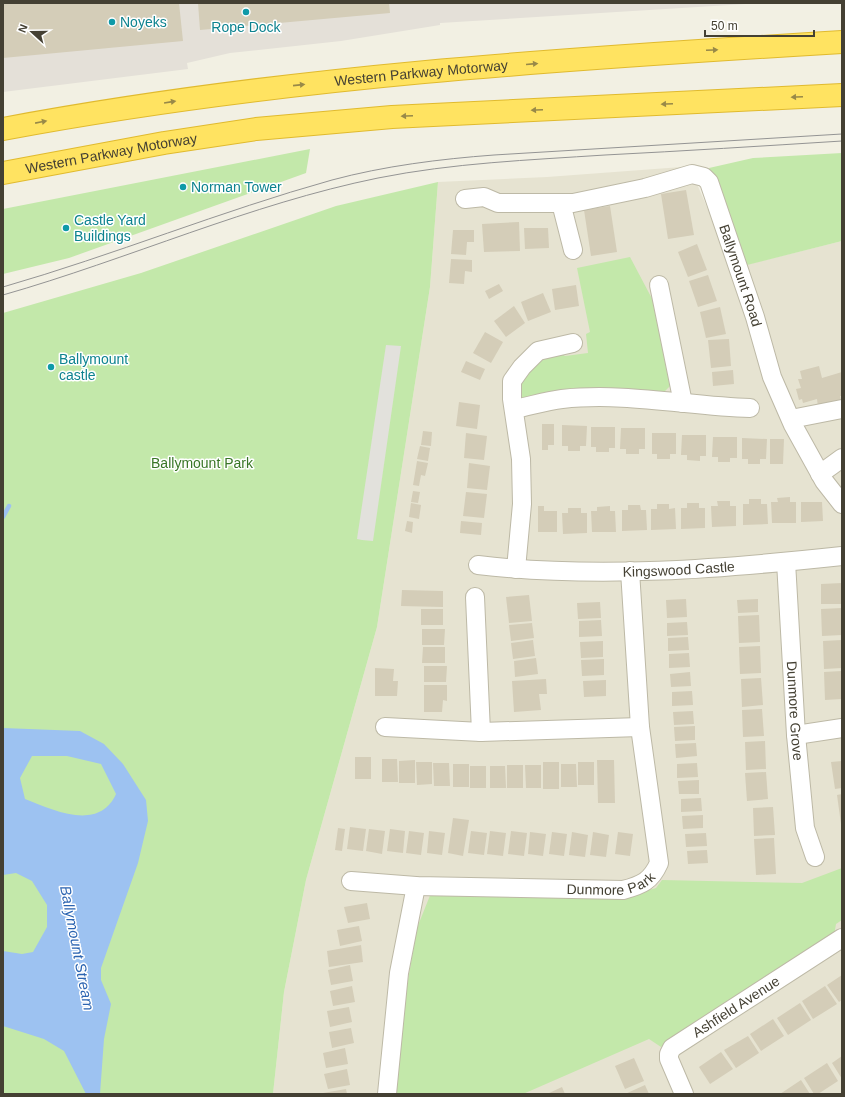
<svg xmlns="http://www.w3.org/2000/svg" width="845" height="1097" font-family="Helvetica,sans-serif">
	<rect width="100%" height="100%" fill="#f2f0e3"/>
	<polygon fill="#e6e3d1" points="695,166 697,184 733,268 842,241 842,1094 273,1094 284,992 306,880 377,627 430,287 438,182 547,177"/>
	<polygon fill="#e4e0d8" points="3,3 762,3 440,23 440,25 341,41 230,53 187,63 188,69 3,92"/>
	<g fill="#c3e8aa">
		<polygon points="310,149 306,173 69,258 3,274 3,209"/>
		<polygon points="842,153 842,241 747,265 726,208 709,168 753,158"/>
		<polygon points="438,182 430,287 377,627 306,880 284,992 273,1094 3,1094 3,313 141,273 336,206"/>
		<polygon points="630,257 658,310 671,385 664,392 597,388 557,390 520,399 518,382 541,357 561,353 565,356 588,353 586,334 590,332 577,268"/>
		<polygon points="842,868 842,920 836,924 834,936 661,1047 649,1039 523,1094 395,1094 401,1021 417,928 431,893 622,898 656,888 662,880 802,883"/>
	</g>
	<polygon fill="#e2e1dc" points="386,345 401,346 373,541 362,540 357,539"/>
	<path fill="#9dc2f1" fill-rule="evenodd" d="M3,728L80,731L104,744L123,764L146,800L148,821L138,863L101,968V980L111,1004L104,1039L100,1094H86L64,1051L44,1039L3,1026V951L22,954L33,952L47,927V905L32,881L16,873L3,875ZM32,756H67L101,764L116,794C99,832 53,810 25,799L20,778Z"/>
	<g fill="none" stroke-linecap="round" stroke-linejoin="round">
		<polyline stroke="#9dc2f1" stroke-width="4.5" points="3,517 9,506"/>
	</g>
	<g fill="#d4cdb8">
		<polygon points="3,3 179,3 183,41 3,58"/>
		<polygon points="198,3 389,3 390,13 200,30"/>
		<polygon points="686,190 694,235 668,239 661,194"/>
		<polygon points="610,206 617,252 591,256 584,210"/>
		<polygon points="519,222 520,251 484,252 482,224"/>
		<polygon points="524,228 548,228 549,248 525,249"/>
		<polygon points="453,230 474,230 474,242 467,242 466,255 451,254"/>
		<polygon points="697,244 707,270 688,277 678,252"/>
		<polygon points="451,259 472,260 472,272 465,271 464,284 449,283"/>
		<polygon points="708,275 717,301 698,307 689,281"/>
		<polygon points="499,284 503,291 489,299 485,291"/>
		<polygon points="576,285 579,306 555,310 552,289"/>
		<polygon points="543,293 551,312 528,321 521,302"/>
		<polygon points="514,306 525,323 506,337 494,321"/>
		<polygon points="720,307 726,334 706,338 700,312"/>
		<polygon points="485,332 503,342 491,363 473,353"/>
		<polygon points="729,339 731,366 711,368 708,340"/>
		<polygon points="466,361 485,369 480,380 461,372"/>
		<polygon points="819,366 822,378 842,372 842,396 840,396 841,401 818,407 817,399 803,403 802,399 799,400 796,389 801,388 798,379 802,379 800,371"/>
		<polygon points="733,370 734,384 713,386 712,372"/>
		<polygon points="459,402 480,405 477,429 456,426"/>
		<polygon points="542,424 554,424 554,445 548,445 548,450 542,450"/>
		<polygon points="562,425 587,426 586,446 580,446 580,451 568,451 568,446 562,446"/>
		<polygon points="591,427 615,427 615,448 609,448 609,452 596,452 596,447 591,447"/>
		<polygon points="621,428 645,428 645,449 639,449 639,454 626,454 626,449 620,449"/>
		<polygon points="423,431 432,432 431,446 421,445"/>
		<polygon points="466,433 487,436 484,460 464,458"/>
		<polygon points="652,433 676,433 676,454 670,454 670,459 657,459 657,454 652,454"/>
		<polygon points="682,435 706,435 706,456 700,456 700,461 687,460 687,455 681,455"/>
		<polygon points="713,437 737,437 737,458 730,458 730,462 718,462 718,457 712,457"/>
		<polygon points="742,438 767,439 766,459 760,459 760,464 748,464 748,459 742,459"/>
		<polygon points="770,439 784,439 783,464 770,464"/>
		<polygon points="420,446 430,448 428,461 417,459"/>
		<polygon points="417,461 428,463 425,476 421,475 419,486 413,485"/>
		<polygon points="469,463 490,466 487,490 467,488"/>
		<polygon points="413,491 420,492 418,503 411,502"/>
		<polygon points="466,492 487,494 484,518 463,516"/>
		<polygon points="790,497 790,502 796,502 796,523 772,523 771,502 778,502 777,498"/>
		<polygon points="749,499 761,499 761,504 767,504 768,524 743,525 743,504 749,504"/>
		<polygon points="717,501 730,501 730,506 736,506 736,526 712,527 711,506 718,506"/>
		<polygon points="801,502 822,502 823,521 801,522"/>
		<polygon points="411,503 421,505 419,519 409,517"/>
		<polygon points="687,503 699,503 699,508 705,508 705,528 681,529 681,508 687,508"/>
		<polygon points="657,504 669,504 669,509 675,508 676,529 651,530 651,509 657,509"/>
		<polygon points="628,505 640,505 641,510 646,510 647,530 622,531 622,510 628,510"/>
		<polygon points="538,506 544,506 544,511 557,511 557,532 538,532"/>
		<polygon points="610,506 610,511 615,511 616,532 592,532 591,511 597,511 597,507"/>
		<polygon points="568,508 581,508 581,513 587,513 587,533 563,534 562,513 568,513"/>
		<polygon points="407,521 413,522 412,533 405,531"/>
		<polygon points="461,521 482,523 481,535 460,533"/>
		<polygon points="842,583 842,604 821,604 821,584"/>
		<polygon points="402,590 443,591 443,607 401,606"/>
		<polygon points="529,595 532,621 509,623 506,597"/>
		<polygon points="686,599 687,617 667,618 666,600"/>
		<polygon points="758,599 758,612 738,613 737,600"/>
		<polygon points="600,602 601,618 578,619 577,603"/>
		<polygon points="842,608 842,635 822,636 821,609"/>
		<rect x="421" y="609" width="22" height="16"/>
		<polygon points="759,615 760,642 739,643 738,616"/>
		<polygon points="601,620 602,636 579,637 579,621"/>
		<polygon points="687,622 688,635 667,636 667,623"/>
		<polygon points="532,623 534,638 511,641 509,625"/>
		<polygon points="422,629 445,629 444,645 422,645"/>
		<polygon points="688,637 689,650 668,651 668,638"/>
		<polygon points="533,640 535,656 513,659 511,643"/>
		<polygon points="842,640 842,668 824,669 823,641"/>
		<polygon points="603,641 603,657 581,658 580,642"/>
		<polygon points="760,646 761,673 740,674 739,647"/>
		<polygon points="423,647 445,647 445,663 422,663"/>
		<polygon points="689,653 690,667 669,668 669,654"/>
		<polygon points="536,658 538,674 515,677 514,661"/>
		<polygon points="604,659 604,675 582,676 581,660"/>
		<polygon points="424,666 447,666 446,682 424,682"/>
		<polygon points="375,668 394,669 393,681 398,681 397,696 375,696"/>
		<polygon points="842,671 842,699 825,700 824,672"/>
		<polygon points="690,672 691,686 671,687 670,674"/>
		<polygon points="761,678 763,705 742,707 741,679"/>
		<polygon points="546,679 547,694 539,694 541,710 514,712 512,681"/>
		<polygon points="606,680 606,696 584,697 583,681"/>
		<polygon points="424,685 447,685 447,701 443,700 442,712 424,712"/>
		<polygon points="692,691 693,705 672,706 672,692"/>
		<polygon points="762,709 764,736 743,737 742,710"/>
		<polygon points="693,711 694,724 674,725 673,712"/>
		<polygon points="695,726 695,740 675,741 674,727"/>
		<polygon points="765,741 766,769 746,770 745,742"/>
		<polygon points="696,743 697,756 676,758 675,744"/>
		<rect x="355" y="757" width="16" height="22"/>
		<polygon points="382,759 397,759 398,782 382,782"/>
		<polygon points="415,760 415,783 399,783 399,761"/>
		<polygon points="597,760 614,760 615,803 598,803"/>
		<polygon points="842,761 842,788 835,789 831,762"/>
		<polygon points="416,762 432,762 432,784 417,785"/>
		<rect x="543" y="762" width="16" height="27"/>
		<rect x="578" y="762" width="16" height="23"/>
		<polygon points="433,763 449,763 450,786 434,786"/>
		<polygon points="697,763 698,777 677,778 677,764"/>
		<rect x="453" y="764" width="16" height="23"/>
		<polygon points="561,764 576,764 577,787 561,787"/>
		<rect x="507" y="765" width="16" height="23"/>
		<polygon points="525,765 541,765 541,788 526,788"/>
		<rect x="470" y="766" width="16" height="22"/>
		<polygon points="490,766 505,766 506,788 490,788"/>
		<polygon points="766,772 768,799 747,801 745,773"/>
		<polygon points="699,780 699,794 679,794 678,781"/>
		<polygon points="842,794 842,824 841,824 837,795"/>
		<polygon points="701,798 702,811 681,812 681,799"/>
		<polygon points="773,807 775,835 754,836 753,808"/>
		<polygon points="703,815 703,828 683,829 682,816"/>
		<polygon points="453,818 469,820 463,856 448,853"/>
		<polygon points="350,827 366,829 363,851 347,849"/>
		<polygon points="338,828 345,829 342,851 335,850"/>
		<polygon points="369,829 385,831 382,854 366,851"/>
		<polygon points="390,829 405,831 403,853 387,851"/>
		<polygon points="409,831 424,833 421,855 406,853"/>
		<polygon points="429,831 445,833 442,855 427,853"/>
		<polygon points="471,831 487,833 484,855 468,853"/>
		<polygon points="490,831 506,833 503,856 487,854"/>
		<polygon points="511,831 527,833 524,856 508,854"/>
		<polygon points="530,832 546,834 543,856 528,854"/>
		<polygon points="552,832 567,834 564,856 549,854"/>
		<polygon points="572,832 588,835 585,857 569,855"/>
		<polygon points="593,832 609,835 606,857 590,855"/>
		<polygon points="618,832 633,834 630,856 615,854"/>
		<polygon points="706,833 707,846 686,847 685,834"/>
		<polygon points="774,838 776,874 756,875 754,839"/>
		<polygon points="707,850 708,863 688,864 687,851"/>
		<polygon points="367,903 370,919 348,923 344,907"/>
		<polygon points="359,926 362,941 340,946 337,930"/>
		<polygon points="361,945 363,962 329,967 327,951"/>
		<polygon points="350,965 353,981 331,985 328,970"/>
		<polygon points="842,975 842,1000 839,1002 827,985"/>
		<polygon points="352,986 355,1002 333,1006 330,991"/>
		<polygon points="825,986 837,1004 813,1019 802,1001"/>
		<polygon points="800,1003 811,1020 788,1035 777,1018"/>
		<polygon points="349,1007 352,1022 330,1027 327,1011"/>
		<polygon points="773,1019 784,1036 761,1051 750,1034"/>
		<polygon points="351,1028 354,1043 332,1048 329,1032"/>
		<polygon points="748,1036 759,1053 736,1068 724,1050"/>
		<polygon points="345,1048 348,1064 326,1068 323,1053"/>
		<polygon points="721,1052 733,1069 710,1084 699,1067"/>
		<polygon points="842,1056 842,1079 832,1063"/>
		<polygon points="634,1058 644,1081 625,1089 615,1066"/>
		<polygon points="827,1063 838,1081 818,1094 814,1094 804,1078"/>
		<polygon points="347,1069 350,1085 328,1089 324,1074"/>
		<polygon points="801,1080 810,1094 780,1094"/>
		<polygon points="645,1085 649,1094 625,1094"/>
		<polygon points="562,1087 565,1094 547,1094"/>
		<polygon points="346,1089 347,1094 323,1094 323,1093"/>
	</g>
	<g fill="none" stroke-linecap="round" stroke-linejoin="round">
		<defs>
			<g id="minor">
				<path id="s1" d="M465,199L484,197L498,203H573L645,188L692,174L704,177L709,182L755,317L772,377L793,425L824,481L842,504"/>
				<polyline points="561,203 573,250"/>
				<polyline points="659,285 683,403"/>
				<path d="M515,409C530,406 546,401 562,399C625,392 688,406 750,408"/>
				<polyline points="791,419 842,409"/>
				<polyline points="820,474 842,458"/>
				<path id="s2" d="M786,562L796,735L805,828L815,857"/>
				<path id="s3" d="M478,565C598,579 721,569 842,556"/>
				<polyline points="516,569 522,504 521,459 512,399 512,381 522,367 538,351 573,343"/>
				<polyline points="475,597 481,732"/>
				<polyline points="385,727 481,732 640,727"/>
				<polyline points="796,735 842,728"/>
				<path id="s4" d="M351,881L416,886L623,890C642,885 651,881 659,863L640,727L630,571"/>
				<polyline points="387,1094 399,973 416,886"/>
				<path id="s5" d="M684,1094L669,1059V1054L672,1048L842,938"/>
			</g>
			<g id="highway">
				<path id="s6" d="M3,129C280,77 561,59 842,42"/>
				<path id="s7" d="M3,173L164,143L256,129L392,117L842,95"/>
			</g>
		</defs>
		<use href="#minor" stroke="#bdb9a6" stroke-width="20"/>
		<use href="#highway" stroke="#e0ba2f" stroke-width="24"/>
		<use href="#minor" stroke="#fff" stroke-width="18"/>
		<use href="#highway" stroke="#ffe361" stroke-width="22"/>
		<g stroke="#949494" stroke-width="1">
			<path d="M3,287C114,255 221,211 332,180C384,166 440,159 494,155L842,134"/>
			<path d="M3,295C129,259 250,204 378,178C453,163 529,160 605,155C684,151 763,146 842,141"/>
		</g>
	</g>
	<defs><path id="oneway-solid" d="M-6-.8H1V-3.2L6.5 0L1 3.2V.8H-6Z"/></defs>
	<g fill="#988948">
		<use href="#oneway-solid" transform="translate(712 50) rotate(-3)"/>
		<use href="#oneway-solid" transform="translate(532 64) rotate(-5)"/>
		<use href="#oneway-solid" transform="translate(299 85) rotate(-6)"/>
		<use href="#oneway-solid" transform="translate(797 97) rotate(177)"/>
		<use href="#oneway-solid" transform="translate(170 102) rotate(-9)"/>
		<use href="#oneway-solid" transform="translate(667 104) rotate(177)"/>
		<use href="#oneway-solid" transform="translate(537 110) rotate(177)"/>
		<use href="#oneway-solid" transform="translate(407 116) rotate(177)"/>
		<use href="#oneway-solid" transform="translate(41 122) rotate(-11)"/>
	</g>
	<g fill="#0f9aa8" stroke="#fff" stroke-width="1.5">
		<circle cx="246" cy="12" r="4"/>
		<circle cx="112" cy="22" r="4"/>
		<circle cx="183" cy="187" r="4"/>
		<circle cx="66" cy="228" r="4"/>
		<circle cx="51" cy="367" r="4"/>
	</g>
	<g text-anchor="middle" stroke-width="3" stroke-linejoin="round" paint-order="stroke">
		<g font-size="14" fill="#0d838f" stroke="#fff" text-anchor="start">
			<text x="120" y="27">Noyeks</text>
			<text x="246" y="32" text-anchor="middle">Rope Dock</text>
			<text x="191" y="192">Norman Tower</text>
			<text x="74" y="225">Castle Yard<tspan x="74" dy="16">Buildings</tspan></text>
			<text x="59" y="364">Ballymount<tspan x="59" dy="16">castle</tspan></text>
		</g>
		<g font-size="14" fill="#444033" stroke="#fff">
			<text dy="5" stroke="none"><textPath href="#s6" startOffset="422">Western Parkway Motorway</textPath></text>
			<text dy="5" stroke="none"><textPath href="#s7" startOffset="110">Western Parkway Motorway</textPath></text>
			<text dy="5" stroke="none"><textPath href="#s1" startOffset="350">Ballymount Road</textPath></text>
			<text dy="5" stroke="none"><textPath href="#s3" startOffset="201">Kingswood Castle</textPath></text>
			<text dy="5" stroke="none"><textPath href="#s2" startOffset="149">Dunmore Grove</textPath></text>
			<text dy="5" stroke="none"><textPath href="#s4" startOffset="261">Dunmore Park</textPath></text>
			<text dy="5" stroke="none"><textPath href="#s5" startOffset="126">Ashfield Avenue</textPath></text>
		</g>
		<g font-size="14" fill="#387626" stroke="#fff">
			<text x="202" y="468">Ballymount Park</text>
		</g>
		<g font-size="15" font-style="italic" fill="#2b64b1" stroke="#fff">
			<text transform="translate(77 948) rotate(79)" y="5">Ballymount Stream</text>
		</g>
	</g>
	<rect width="845" height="1097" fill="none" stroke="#444033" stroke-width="8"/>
	<g transform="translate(32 32) rotate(291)" stroke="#ffffff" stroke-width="3" paint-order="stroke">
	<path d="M0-3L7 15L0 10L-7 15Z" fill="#444033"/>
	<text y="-6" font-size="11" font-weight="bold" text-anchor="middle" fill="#444033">N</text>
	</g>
	<path d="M705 30v6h109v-6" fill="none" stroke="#444033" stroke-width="2"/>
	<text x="711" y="30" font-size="12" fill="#444033" stroke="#ffffff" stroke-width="3" paint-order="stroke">50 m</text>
</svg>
